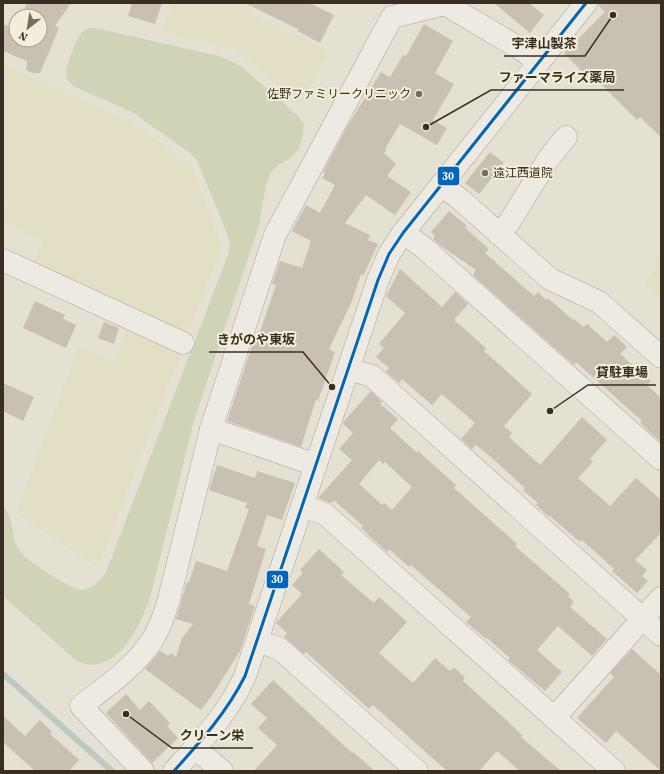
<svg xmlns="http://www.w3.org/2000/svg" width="664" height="774" font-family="'Source Serif 4','Noto Sans JP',serif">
	<rect width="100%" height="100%" fill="#e4e0d2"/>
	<g fill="#e2dfc4">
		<polygon points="173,3 252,3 249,12 329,51 300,104 236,49 162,32"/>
		<polygon points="3,63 10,68 128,120 191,165 222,246 187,335 33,264 43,239 3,222 3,215 9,199 3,196"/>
		<polygon points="661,253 661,301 645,285"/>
		<polygon points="128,328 181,352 98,567 16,513 79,347 115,361"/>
	</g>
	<path fill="#d0d3b6" d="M88,28H95L219,56L231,61L242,67L298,116L304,124L302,140L298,150L290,158L280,164L270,173L266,185L259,225L193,424L151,594C143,620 121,671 86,664C82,663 76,660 72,657L3,596V506C14,517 11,536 18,549C24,559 71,590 82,590C94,589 99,581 106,572L228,255L230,245L228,236L197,160L190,153L132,112L75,87C70,83 66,80 66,74C66,66 77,37 82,32C84,31 86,30 88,28Z"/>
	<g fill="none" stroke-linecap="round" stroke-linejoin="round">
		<polyline stroke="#bccac3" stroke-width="6" points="3,674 112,771"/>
	</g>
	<g fill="#c7c0b3" fill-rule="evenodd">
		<polygon points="27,3 71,3 55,26 59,28 40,73 34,73 26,70 27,61 3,51 3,24 16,29 16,40 40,40 40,16 22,16"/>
		<polygon points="132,3 162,3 155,24 128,16"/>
		<polygon points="245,3 309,3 334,15 320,43 298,31 298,29"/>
		<polygon points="494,3 529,3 544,15 530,33"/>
		<polygon points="598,3 661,3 661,137 640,117 637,120 597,80 594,84 564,53 605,12 598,5"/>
		<polygon points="424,24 453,41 435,73 454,84 433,120 447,128 437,145 400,124 385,149 386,150 384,153 396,164 387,176 411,192 395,215 366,195 345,223 370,235 368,240 378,244 363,276 361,274 352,301 329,349 335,352 318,401 316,399 301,447 227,421 256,334 259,335 276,285 272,284 280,261 302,268 311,241 292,231 306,205 320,213 335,185 322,178 325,173 323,172 348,125 381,72 390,77 403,55 406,56"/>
		<polygon points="490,152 504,163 479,194 465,183"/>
		<polygon points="449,211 467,226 465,228 489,249 485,253 534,296 538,292 546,300 548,298 573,320 574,319 584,327 587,324 607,342 614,335 627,347 620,354 651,381 647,385 661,398 661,442 640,423 642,421 576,362 574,365 473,275 476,270 441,246 433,239 435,236 431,232"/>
		<polygon points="400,269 442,307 455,292 468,304 454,320 486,348 484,351 532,394 504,426 512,433 509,437 540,465 582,417 607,440 590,459 593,462 578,478 610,506 636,478 661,500 661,533 635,560 647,570 642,576 648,581 637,593 612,571 614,569 582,540 580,542 550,516 549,517 536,505 538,503 523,490 525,488 491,457 476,445 472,449 461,439 475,423 442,394 432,405 402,379 399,383 386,372 389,368 376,357 384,348 379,344 405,313 386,296"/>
		<polygon points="35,301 65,315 63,319 76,325 66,348 23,328"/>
		<polygon points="104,322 119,328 114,344 98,338"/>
		<polygon points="3,383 34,397 23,421 3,411"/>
		<path d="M371,391L382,402L380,404L398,419L390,428L417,453L418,451L456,485L454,488L517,544L515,546L570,594L568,596L574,602L570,607L607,639L592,656L558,626L537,650L562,672L545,691L508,660L510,658L487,638L486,639L466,622L471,617L411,565L409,567L389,549L387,552L361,528L363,526L335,501L330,503L318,498L352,460L339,449L353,433L343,424L344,421ZM379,460L383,464L385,462L412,487L392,510L384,503L382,505L359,484Z"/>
		<polygon points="217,465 255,478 257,471 295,483 282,520 267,515 257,546 266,549 249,604 255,606 240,651 213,694 201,710 145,669 160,651 168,656 171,653 176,657 182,638 193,624 176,619 187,582 189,582 196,561 227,571 249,509 245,508 247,503 209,490"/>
		<polygon points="319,549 344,572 341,575 374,603 379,597 407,622 379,653 413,683 435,658 450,671 454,667 465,678 463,681 502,716 522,735 521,737 561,771 520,771 497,751 479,771 447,771 373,705 369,709 306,652 304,654 284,637 287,633 276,623 302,594 292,585 303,573 300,570"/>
		<polygon points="632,649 661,675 661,771 616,731 606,743 577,718 614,677 610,673"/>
		<polygon points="273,680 352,753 353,752 375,771 254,771 277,745 258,728 267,718 251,704"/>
		<polygon points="126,694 140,710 149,701 170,723 167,726 178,738 152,763 106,713"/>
		<polygon points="3,716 25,736 40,720 52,732 50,734 79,760 69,771 35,771 3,742"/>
	</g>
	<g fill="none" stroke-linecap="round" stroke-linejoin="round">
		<defs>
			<g id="minor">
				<polyline points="441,185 461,200 550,279 599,302 661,357"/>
				<polyline points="403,233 423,247 661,459"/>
				<polyline points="499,234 508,224 549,158 566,137"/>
				<polyline points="3,260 183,343"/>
				<polyline points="348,369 372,376 661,635"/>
				<polyline points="211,429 316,465"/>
				<polyline points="302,506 325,514 614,771"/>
				<polyline points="257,641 280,649 417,771"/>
				<polyline points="554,718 661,598"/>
				<polyline points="195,748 222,771"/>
				<path d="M143,771L81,706C107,686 135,667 153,639C160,627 165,613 169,599L211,429L275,235L392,17L445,4L524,51L538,63"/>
				<path d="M174,771C201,741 229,713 245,676L378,280L389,254L403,233L586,3"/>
			</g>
		</defs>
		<use href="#minor" stroke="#aaa59a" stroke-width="23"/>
		<use href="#minor" stroke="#eceae2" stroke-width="22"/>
		<defs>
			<path id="bus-1" d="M174,771C201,741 227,712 245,676L378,280L389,254L403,233L586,3"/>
		</defs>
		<use href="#bus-1" stroke="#f3eeda" stroke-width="6"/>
		<use href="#bus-1" stroke="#0065bd" stroke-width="3"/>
	</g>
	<g fill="#746d60" stroke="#f3eeda" stroke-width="1.5">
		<circle cx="419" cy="94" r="4"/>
		<circle cx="485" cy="173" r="4"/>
	</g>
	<g text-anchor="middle" stroke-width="4" stroke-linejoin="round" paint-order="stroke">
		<g font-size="12" fill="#382f22" stroke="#f3eeda" text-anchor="end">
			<text x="411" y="98">佐野ファミリークリニック</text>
			<text x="493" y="177" text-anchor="start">遠江西道院</text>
		</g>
	</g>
	<path fill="none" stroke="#382f22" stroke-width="1.5" d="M613 15L585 56H504M426 127L491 90H624M332 387L303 352H209M550 411L588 385H656M126 714L172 748H253"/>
	<g fill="#382f22" stroke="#f3eeda" stroke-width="1.5">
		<circle cx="613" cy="15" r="4"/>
		<circle cx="426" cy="127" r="4"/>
		<circle cx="332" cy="387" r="4"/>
		<circle cx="550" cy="411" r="4"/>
		<circle cx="126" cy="714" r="4"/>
	</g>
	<g font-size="13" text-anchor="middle" font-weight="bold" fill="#382f22" stroke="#f3eeda" stroke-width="4" stroke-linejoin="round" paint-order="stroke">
		<text x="544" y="48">宇津山製茶</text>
		<text x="557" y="82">ファーマライズ薬局</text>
		<text x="256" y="344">きがのや東坂</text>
		<text x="622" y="377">貸駐車場</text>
		<text x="212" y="740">クリーン栄</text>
	</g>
	<g stroke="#f3eeda" stroke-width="1.5">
		<rect x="437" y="166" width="23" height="20" rx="4" fill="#0065bd"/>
		<rect x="266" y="570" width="23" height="19" rx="4" fill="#0065bd"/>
	</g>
	<g font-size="11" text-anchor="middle" font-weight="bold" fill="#fff">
		<text x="448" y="180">30</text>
		<text x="277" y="583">30</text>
	</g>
	<rect width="664" height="774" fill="none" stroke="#382f22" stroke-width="8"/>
	<g transform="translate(28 28) rotate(210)"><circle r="19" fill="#f3eeda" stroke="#a8a290"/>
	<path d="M0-3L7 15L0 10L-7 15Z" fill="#746d60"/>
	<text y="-6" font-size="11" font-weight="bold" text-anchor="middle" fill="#382f22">N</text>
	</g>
</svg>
